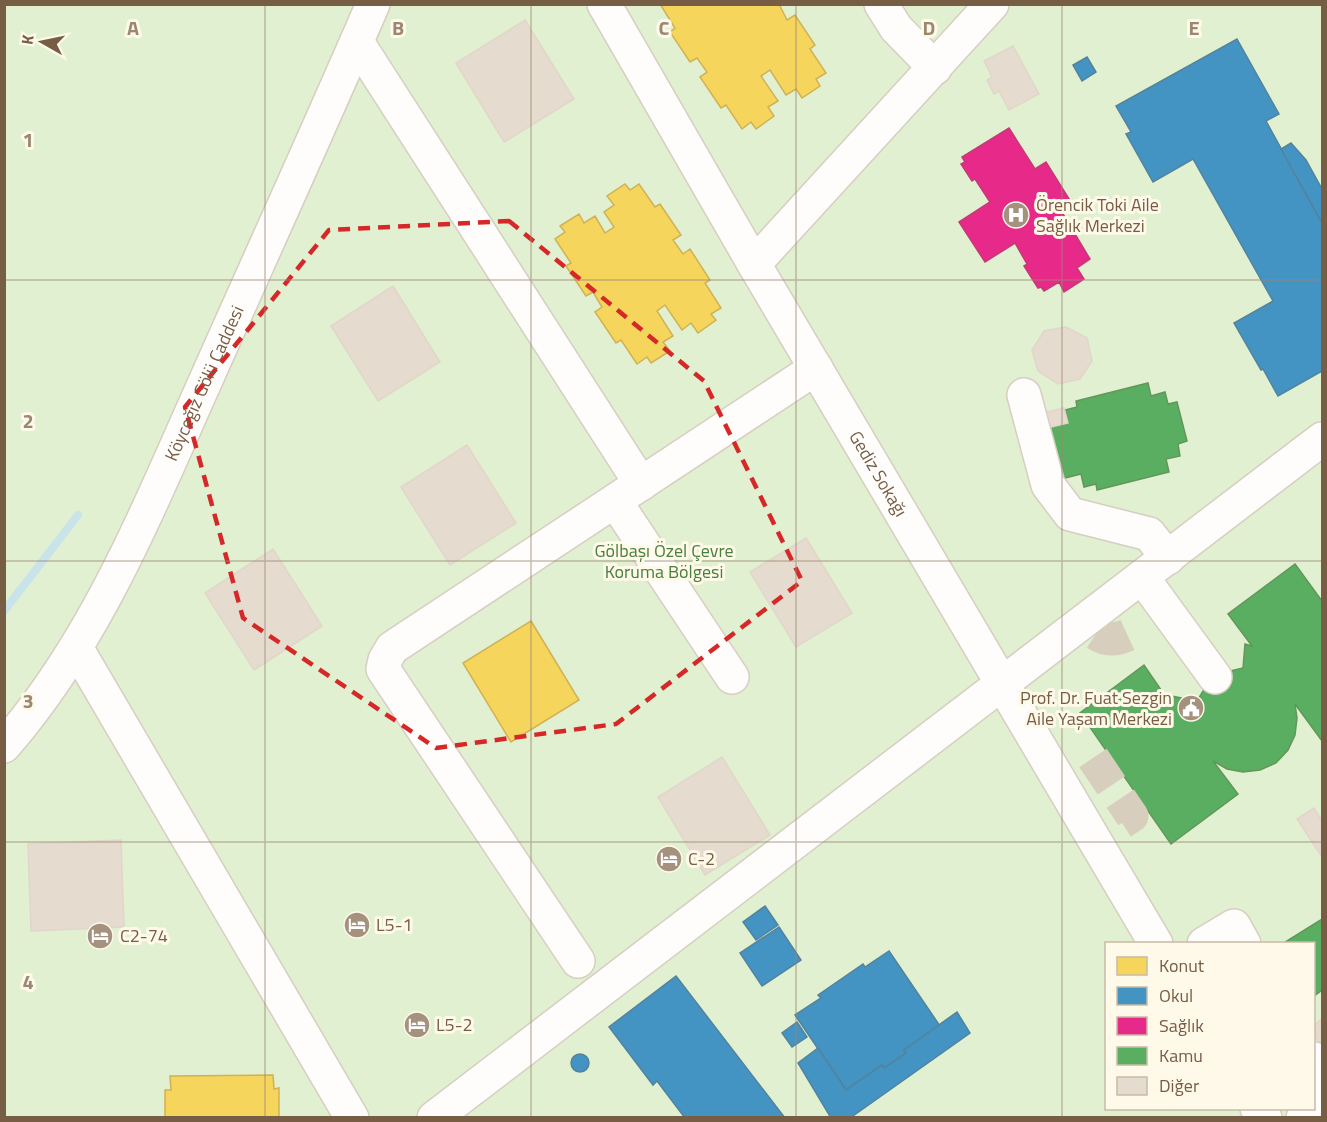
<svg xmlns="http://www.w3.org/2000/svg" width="1327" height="1122" font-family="'Titillium Web',sans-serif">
	<rect width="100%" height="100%" fill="#f8f3e7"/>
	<path fill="#e0f0d0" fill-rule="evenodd" d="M5,5H1322V1117L5,1118ZM1106,944H1314V1108H1106Z"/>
	<g fill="#f6d55c" stroke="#d0b155" stroke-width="1.5">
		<polygon points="660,4 779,4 787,20 795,15 815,45 810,49 826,73 816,79 820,86 802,98 796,89 786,95 770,70 761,76 778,101 768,107 774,116 756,129 751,122 742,129 726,105 721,108 700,77 707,72 697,58 690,62 670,32 675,28"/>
		<polygon points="625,184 630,190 639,184 655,207 660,204 681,235 673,240 683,254 690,249 710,280 705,283 721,308 711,314 716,320 698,333 691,323 682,330 665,305 657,311 673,336 663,342 670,351 651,363 647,357 637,364 621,340 616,343 595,312 602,307 593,292 586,296 566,266 571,263 555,239 565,232 560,226 579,214 584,223 595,216 605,233 614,227 604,212 614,205 607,196"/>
		<polygon points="531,621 579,700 511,742 463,663"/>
		<polygon points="273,1075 274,1089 279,1088 279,1118 165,1118 165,1090 171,1090 170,1076"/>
	</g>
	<g fill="#4393c3" stroke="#53839d" stroke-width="1.5">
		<polygon points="1237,39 1279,114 1266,121 1322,223 1322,371 1278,396 1263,369 1261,370 1234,323 1273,301 1193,159 1153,182 1126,134 1131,132 1116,106"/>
		<polygon points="1087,57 1096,72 1082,81 1073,65"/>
		<polygon points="1291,143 1306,160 1322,189 1322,223 1281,149"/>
		<polygon points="765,906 778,925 756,940 743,922"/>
		<polygon points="779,927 801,960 762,986 740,953"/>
		<polygon points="889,951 940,1026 904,1050 906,1053 884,1068 882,1065 846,1090 795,1015 821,998 818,995 863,964 865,967"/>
		<polygon points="676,976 785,1118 685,1118 657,1081 653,1085 609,1027"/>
		<polygon points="957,1012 970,1033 850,1118 831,1118 798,1063 818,1048 846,1090 882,1065 884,1068 906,1053 904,1050"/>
		<polygon points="797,1022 807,1037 792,1047 782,1033"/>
		<circle cx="580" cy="1063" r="9"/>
	</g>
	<polygon fill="#e7298a" stroke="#c63975" stroke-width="1.5" points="1009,128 1035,169 1046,162 1071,202 1060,209 1090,259 1077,268 1084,279 1064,292 1059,282 1044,291 1041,287 1038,288 1024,266 1027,264 1015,243 985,262 959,222 990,202 975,179 972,181 961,164 965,162 962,157"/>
	<g fill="#5aae61" stroke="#639659" stroke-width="1.5">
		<polygon points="1148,383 1151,396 1165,392 1168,404 1177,402 1187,441 1178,444 1180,456 1166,459 1169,472 1097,490 1096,484 1084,487 1081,474 1061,479 1048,428 1068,423 1065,410 1077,407 1076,401"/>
		<polygon points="1295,564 1322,601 1322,741 1295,704 1297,718 1295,735 1288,750 1276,763 1260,770 1243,772 1227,769 1213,761 1238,794 1171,844 1080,713 1144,665 1170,703 1171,696 1197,701 1208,683 1222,673 1243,668 1245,644 1252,646 1228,614"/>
		<polygon points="1322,919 1322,990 1314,996 1314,944 1282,944"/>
	</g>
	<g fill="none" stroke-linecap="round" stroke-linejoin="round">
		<polyline stroke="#c8e3e9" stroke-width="8" points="4,611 78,515"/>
	</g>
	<g fill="#e5dbce" stroke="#e1d6c9" stroke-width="1.5">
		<polygon points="525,20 574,99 504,142 456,63"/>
		<polygon points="1013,46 1039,94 1009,110 999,91 994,94 987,80 992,77 984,61"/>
		<polygon points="393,286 440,362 378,401 331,326"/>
		<polygon points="1066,327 1087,338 1092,361 1080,379 1058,384 1038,371 1032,350 1044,331"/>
		<polygon points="1064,408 1068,423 1043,429 1039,414"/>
		<polygon points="467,445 516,523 450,565 401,487"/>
		<polygon points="806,538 852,613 796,647 750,572"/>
		<polygon points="273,549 322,626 254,670 205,593"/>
		<polygon points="722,757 770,835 705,875 658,797"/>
		<polygon points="1314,808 1322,821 1322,857 1297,819"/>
		<polygon points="121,840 124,927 31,931 28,844"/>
		<polygon points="1322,1019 1322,1041 1319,1043 1314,1033 1314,1025"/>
	</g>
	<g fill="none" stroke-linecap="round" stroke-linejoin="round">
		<g stroke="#d8cebe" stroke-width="33" stroke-dasharray="33 16" stroke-linecap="butt">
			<path d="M1096,634C1108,642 1121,639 1133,632"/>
			<polyline points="1093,758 1132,816 1115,827"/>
		</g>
		<defs>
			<g id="minor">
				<path id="s1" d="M604,4L754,264L1156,944"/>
				<polyline points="881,4 896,28 935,68"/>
				<polyline points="357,42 641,484"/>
				<polyline points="754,264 992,4"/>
				<polyline points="1024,395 1048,485 1070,514 1149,534 1168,558"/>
				<polyline points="615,501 732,677"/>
				<polyline points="1142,577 1215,677"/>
				<polyline points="77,649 352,1118"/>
				<path id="s2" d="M4,746C97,639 148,509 205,382C261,256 318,131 373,4"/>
				<polyline points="1204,944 1234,926 1244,944"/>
				<polyline points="578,961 383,669 385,660 392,648 816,368"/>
				<polyline points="1314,1059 1322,1074"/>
				<polyline points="1257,1108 1265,1118"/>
				<polyline points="434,1118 1322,439"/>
				<polyline points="1303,1118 1322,1104"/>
			</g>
		</defs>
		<use href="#minor" stroke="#d7cec2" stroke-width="36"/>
		<use href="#minor" stroke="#fefdfb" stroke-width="33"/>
	</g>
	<path fill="none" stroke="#d62828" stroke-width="4.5" stroke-dasharray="12 8" stroke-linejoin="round" d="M509,221L704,381L802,581L616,724L436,748L243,618L185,407L329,230Z"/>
	<path fill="none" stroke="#9c8773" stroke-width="1.5" stroke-opacity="0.55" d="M265,4V1118M531,4V1118M796,4V1118M1062,4V1118M4,280H1322M4,561H1322M4,842H1322"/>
	<defs>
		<symbol id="hospital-disc" viewBox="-11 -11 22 22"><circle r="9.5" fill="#a5927e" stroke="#fff9e9"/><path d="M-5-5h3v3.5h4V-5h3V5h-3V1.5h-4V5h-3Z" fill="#fff"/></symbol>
		<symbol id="civic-disc" viewBox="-11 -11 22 22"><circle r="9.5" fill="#a5927e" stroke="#fff9e9"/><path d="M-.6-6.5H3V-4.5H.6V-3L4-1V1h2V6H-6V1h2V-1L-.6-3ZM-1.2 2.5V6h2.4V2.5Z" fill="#fff"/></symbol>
		<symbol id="hotel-disc" viewBox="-11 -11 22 22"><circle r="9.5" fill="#a5927e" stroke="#fff9e9"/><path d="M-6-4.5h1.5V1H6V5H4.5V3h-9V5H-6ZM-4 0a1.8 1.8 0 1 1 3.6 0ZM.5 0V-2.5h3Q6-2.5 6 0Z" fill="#fff"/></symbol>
	</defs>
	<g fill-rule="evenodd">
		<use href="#hospital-disc" x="1001" y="200" width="30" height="30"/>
		<use href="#civic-disc" x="1176" y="693" width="30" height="30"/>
		<use href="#hotel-disc" x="654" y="844" width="30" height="30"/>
		<use href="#hotel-disc" x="342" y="910" width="30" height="30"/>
		<use href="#hotel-disc" x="85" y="921" width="30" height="30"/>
		<use href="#hotel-disc" x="402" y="1010" width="30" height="30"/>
	</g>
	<g text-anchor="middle" stroke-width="6" stroke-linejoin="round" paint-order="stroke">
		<g font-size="18" fill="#785d45" stroke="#fff9e9" text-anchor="start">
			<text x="1036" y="211">Örencik Toki Aile<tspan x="1036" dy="21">Sağlık Merkezi</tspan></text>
			<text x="1172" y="704" text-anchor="end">Prof. Dr. Fuat Sezgin<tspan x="1172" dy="21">Aile Yaşam Merkezi</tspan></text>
			<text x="688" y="865">C-2</text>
			<text x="376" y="931">L5-1</text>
			<text x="120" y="942">C2-74</text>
			<text x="436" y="1031">L5-2</text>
		</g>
		<g font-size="18" fill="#785d45" stroke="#fff9e9">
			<text dy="6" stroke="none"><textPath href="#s2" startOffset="416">Köyceğiz Gölü Caddesi</textPath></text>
			<text dy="6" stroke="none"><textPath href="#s1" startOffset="544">Gediz Sokağı</textPath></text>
		</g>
		<g font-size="18" fill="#48803c" stroke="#fff9e9">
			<text x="664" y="557">Gölbaşı Özel Çevre<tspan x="664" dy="21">Koruma Bölgesi</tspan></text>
		</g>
	</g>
	<g font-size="20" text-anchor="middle" font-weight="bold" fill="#9c8773" stroke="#fff9e9" stroke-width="6" stroke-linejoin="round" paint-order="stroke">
		<text x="133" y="35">A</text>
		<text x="398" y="35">B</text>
		<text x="664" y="35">C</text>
		<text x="929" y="35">D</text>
		<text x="1194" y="35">E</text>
		<text x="28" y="147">1</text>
		<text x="28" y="428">2</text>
		<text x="28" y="708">3</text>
		<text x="28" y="989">4</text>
	</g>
	<rect width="1327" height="1122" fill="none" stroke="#785d45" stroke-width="12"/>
	<rect x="1105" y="942" width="210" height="168" fill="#fff9e9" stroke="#c9bba7" stroke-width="1.5"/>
	<rect x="1117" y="957" width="30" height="18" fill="#f6d55c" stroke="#c9bba7" stroke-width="1.5"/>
	<text x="1159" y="972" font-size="18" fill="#785d45">Konut</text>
	<rect x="1117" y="987" width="30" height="18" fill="#4393c3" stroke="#c9bba7" stroke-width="1.5"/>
	<text x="1159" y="1002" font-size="18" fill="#785d45">Okul</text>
	<rect x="1117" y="1017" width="30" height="18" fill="#e7298a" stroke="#c9bba7" stroke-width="1.5"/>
	<text x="1159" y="1032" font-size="18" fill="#785d45">Sağlık</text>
	<rect x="1117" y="1047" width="30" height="18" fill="#5aae61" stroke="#c9bba7" stroke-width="1.5"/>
	<text x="1159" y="1062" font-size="18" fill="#785d45">Kamu</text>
	<rect x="1117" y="1077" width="30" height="18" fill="#e5dbce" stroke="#c9bba7" stroke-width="1.5"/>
	<text x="1159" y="1092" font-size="18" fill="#785d45">Diğer</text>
	<g transform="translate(42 42) rotate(279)" stroke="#fff9e9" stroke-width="4.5" paint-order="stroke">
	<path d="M0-4.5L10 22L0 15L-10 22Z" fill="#785d45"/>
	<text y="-9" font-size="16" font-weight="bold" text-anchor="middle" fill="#785d45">K</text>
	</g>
</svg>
